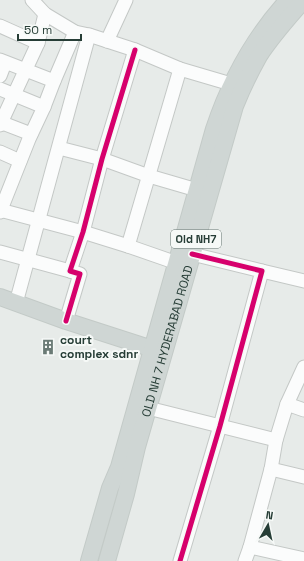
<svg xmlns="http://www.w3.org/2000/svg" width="304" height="561" font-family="'Space Grotesk',sans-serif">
	<rect width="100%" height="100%" fill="#e7ebe9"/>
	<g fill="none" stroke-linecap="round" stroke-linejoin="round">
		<defs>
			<g id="minor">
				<polyline points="32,0 45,14 75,32 89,35 135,50 180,69 231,84"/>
				<polyline points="0,26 38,43"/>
				<polyline points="107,41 126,0"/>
				<polyline points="0,60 54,81"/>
				<polyline points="0,76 5,63"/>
				<polyline points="0,89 44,107"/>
				<polyline points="0,122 31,134"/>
				<polyline points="0,125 38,43 45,14"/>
				<polyline points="59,148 102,159 149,176 197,190"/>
				<polyline points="0,152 20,161"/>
				<polyline points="0,210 83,232 128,246 177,263"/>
				<polyline points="0,212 29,139 44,107 54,81 75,32"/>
				<polyline points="128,246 180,69"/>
				<polyline points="0,252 70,271"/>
				<polyline points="262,271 304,281"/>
				<polyline points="16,303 89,35"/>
				<polyline points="66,321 80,274 70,271 83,232 102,159 135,50"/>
				<polyline points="287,404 304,410"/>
				<polyline points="148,408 276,440"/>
				<polyline points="271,469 304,477"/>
				<polyline points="250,547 304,559"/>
				<polyline points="180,561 220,426 262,271 192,254"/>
				<polyline points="245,561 250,547 271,469 276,440 287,404 304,367"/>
			</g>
			<g id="major">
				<polyline points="0,297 66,321 162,352"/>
				<path d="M89,561L110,488L119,467L214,129C230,81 253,38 288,0"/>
				<path id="s1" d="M107,561L126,494L137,447L235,106C242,89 250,72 259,56C272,36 288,18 304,0"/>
			</g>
		</defs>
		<use href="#minor" stroke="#c4c8c6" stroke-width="15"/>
		<use href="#major" stroke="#c3cac7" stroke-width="18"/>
		<use href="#minor" stroke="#fbfcfc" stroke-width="13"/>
		<use href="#major" stroke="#cfd6d4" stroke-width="16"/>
		<defs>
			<g id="cycleway">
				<polyline points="66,321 80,274 70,271 83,232 102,159 135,50"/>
				<polyline points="180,561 220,426 262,271 192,254"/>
			</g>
		</defs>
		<use href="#cycleway" stroke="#f6f9f7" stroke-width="8"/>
		<use href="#cycleway" stroke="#d6006c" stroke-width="5"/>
	</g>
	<defs>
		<symbol id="building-bare" viewBox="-9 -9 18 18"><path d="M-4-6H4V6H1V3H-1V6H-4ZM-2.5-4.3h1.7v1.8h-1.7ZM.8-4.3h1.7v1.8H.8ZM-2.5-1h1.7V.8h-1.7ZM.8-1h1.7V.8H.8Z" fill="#6a7a75" stroke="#f6f9f7" stroke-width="2.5" paint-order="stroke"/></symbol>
	</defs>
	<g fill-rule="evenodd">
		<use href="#building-bare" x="37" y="336" width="22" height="22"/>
	</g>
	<g text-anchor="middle" stroke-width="4" stroke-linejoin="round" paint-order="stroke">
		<rect fill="#f6f9f7" stroke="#647570" stroke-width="1" x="171" y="230" width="50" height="18" rx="3"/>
		<g font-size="11" font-weight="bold" fill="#263d36">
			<text x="196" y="243">Old NH7</text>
		</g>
		<g font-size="12" font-weight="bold" fill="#263d36" stroke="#f6f9f7" text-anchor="start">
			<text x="60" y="344">court<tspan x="60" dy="14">complex sdnr</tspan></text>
		</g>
		<g font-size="12" fill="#263d36" stroke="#f6f9f7">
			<text dy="4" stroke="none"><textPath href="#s1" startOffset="228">OLD NH 7 HYDERABAD ROAD</textPath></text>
		</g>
	</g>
	<g transform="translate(268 525) rotate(9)" stroke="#f6f9f7" stroke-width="3" paint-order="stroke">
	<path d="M0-3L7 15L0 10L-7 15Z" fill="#263d36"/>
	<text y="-6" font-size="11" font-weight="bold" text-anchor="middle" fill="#263d36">N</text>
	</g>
	<path d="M18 34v6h63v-6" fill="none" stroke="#263d36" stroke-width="2"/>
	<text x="24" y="34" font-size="12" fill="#263d36" stroke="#f6f9f7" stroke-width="3" paint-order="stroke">50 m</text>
</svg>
